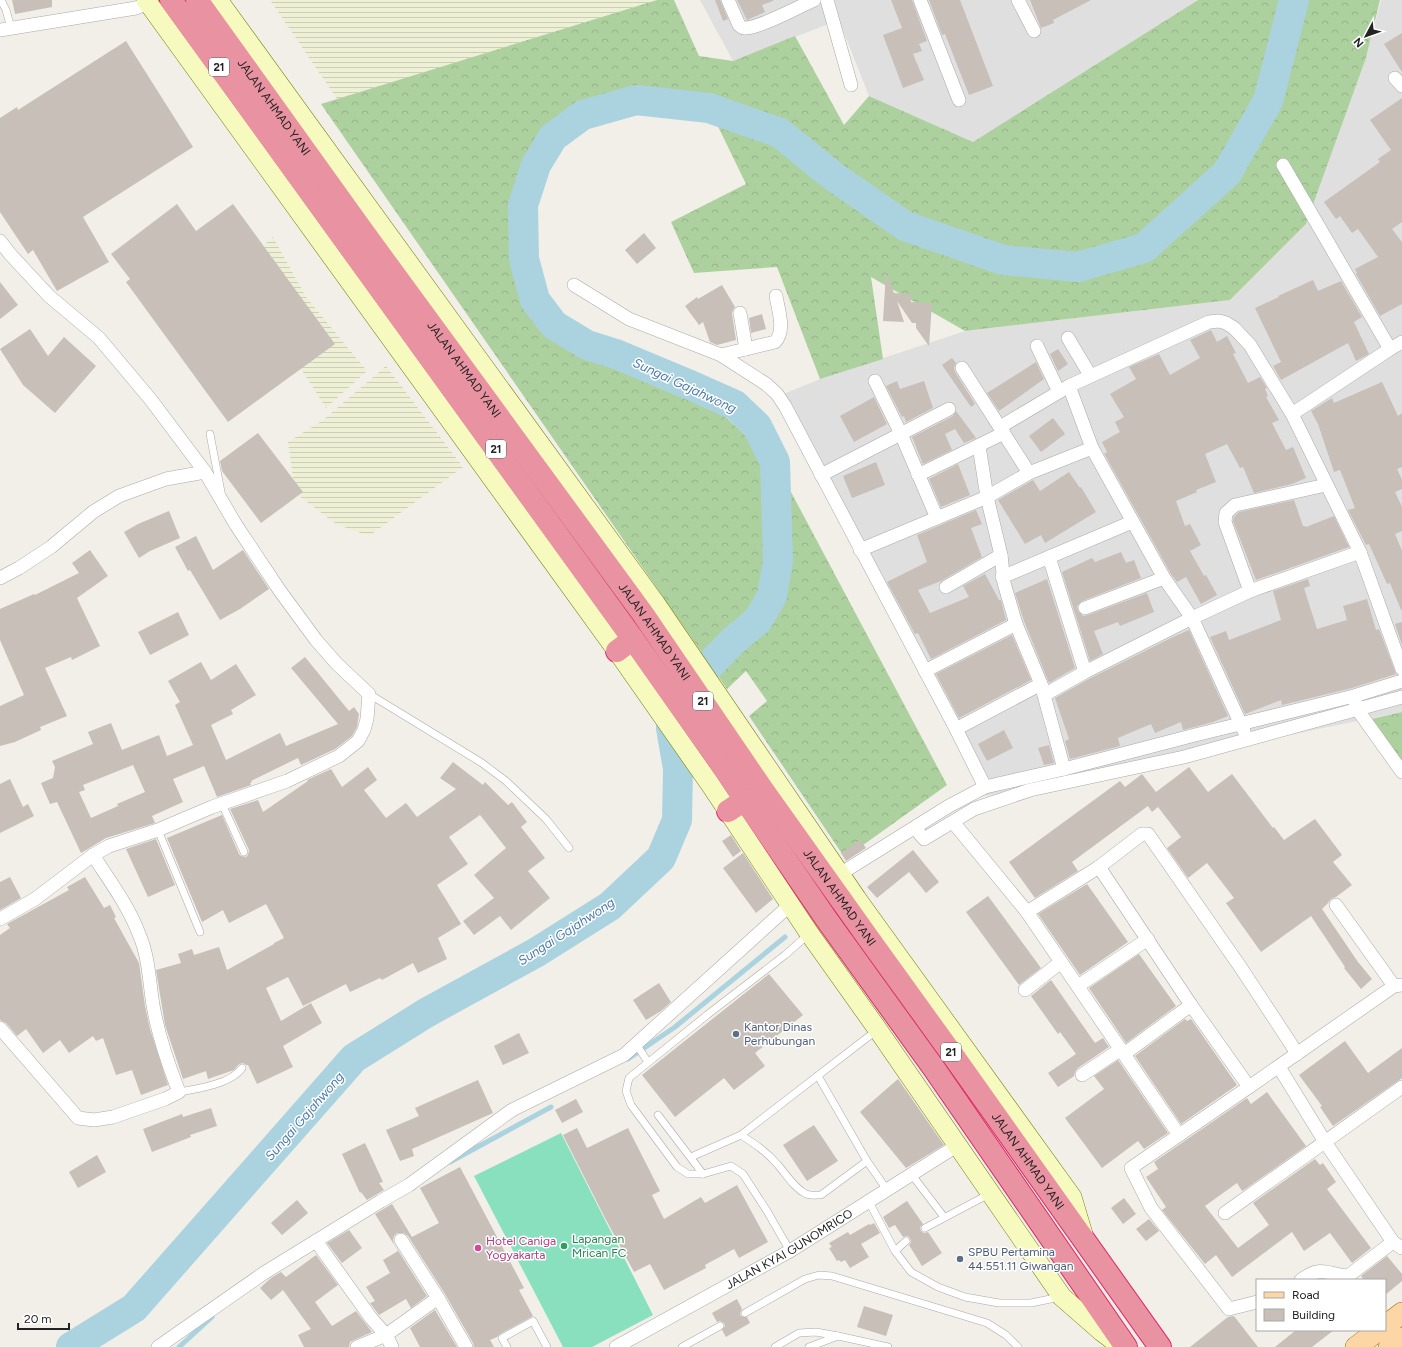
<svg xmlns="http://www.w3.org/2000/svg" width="1402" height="1347" font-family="Figtree,sans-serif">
	<defs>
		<pattern id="farmland-rules" width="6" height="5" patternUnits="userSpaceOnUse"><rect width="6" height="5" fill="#eef0d5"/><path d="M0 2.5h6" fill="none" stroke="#ccceb7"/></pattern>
		<pattern id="forest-crowns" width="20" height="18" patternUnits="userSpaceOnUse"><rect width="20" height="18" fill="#add19e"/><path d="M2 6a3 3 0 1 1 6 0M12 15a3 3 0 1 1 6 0" fill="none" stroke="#95b388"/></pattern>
	</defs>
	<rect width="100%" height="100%" fill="#f2efe9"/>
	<g fill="#e0dfdf">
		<polygon points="700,0 1198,0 973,142 869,96 839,20 733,61"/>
		<polygon points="1381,0 1402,0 1402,712 986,796 774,398 820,379 965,331 1230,300 1306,224 1366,58"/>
	</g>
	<g fill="url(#farmland-rules)">
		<polygon points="270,0 657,0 337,99"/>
		<polygon points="273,237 306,297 367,371 326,408 274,327 259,249"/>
		<polygon points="386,366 463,467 369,536 336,524 295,493 288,442 323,420"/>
	</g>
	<g fill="url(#forest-crowns)">
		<polygon points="657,0 674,0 699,56 733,61 795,36 844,125 869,96 973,142 1198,0 1380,0 1366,58 1306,224 1230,300 965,331 871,277 883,359 820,379 777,267 694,273 671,222 746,184 709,108 583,115 536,165 523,205 554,325 587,345 616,354 690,385 775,462 947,785 845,858 749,716 767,701 746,671 727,689 321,104"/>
		<polygon points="1402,712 1402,763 1371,719"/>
	</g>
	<polygon fill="#88e0be" points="561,1133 653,1315 592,1347 563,1347 474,1176"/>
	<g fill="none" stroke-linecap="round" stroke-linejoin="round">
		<g stroke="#aad3df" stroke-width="5">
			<polyline points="628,1059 675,1027 785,937"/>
			<polyline points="450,1162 551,1107"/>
			<polyline points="179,1347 212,1317"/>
		</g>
		<polyline stroke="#aad3df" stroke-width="30" points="71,1347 134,1308 354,1058 426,1013 537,952 610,906 661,858 677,820 678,769 671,728 680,695 733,641 758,620 772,596 778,561 775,462 757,426 735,405 690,385 616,354 587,345 554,325 535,300 524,259 523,205 536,165 553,137 583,115 636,100 709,108 780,133 833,176 905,226 1003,260 1078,267 1144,248 1227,173 1268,101 1294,0"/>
	</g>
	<g fill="#c7bfb8" fill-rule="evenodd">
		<polygon points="12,0 52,0 52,7 15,14"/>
		<polygon points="715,0 720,0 728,19 723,21"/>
		<polygon points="737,0 773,0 773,1 762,5 765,12 747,20"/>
		<polygon points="891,0 912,0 927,41 919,44 922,51 913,54 924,80 903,88 883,35 902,28"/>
		<polygon points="929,0 960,0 993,86 969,95 945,34 942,35"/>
		<polygon points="1030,0 1091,0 1053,20 1054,23 1041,28"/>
		<polygon points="1402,33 1402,72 1384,44"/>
		<polygon points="126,41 193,147 83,217 109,262 57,291 33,250 28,254 0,212 0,118 17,107 18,110"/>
		<polygon points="1402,98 1402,222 1392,229 1402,242 1402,304 1380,316 1356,274 1357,273 1355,269 1378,257 1358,229 1352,233 1340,216 1336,219 1324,202 1380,162 1378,159 1391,150 1370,120"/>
		<polygon points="177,204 196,231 233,204 335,344 228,422 126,282 130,279 111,254"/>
		<polygon points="644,233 656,248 637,264 625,250"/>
		<polygon points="886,272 894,293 911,294 911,302 932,303 929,346 916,328 916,323 912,323 897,301 904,322 883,321"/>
		<polygon points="1313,280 1318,291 1341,281 1362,317 1354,322 1369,354 1356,361 1348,343 1281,380 1273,366 1281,362 1255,308 1279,297 1278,296"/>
		<polygon points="0,282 18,305 0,319"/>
		<polygon points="722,285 735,307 733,310 732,314 736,340 717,345 710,342 703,322 699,325 685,306 697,297 698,299"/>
		<polygon points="762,314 766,329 751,333 749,318"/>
		<polygon points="30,329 48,356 64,337 96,366 55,413 23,385 0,349"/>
		<polygon points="1211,330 1217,342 1227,336 1236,353 1233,354 1248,383 1260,377 1267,388 1265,389 1268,396 1266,397 1279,420 1272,423 1286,450 1293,447 1306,478 1292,484 1254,493 1243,467 1240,468 1227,444 1205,454 1216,482 1196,490 1197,492 1176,501 1185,526 1190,524 1201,545 1190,551 1204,576 1206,575 1217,595 1201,604 1186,577 1177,582 1171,574 1105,455 1104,454 1107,452 1102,442 1120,432 1115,422 1124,417 1110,394 1136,379 1129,367 1159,354 1170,375 1200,358 1190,340"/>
		<polygon points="1058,349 1068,364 1058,371 1050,354"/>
		<polygon points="952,358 956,363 954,368 955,372 975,404 971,407 942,365"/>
		<polygon points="1036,362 1044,379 999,411 987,393"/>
		<polygon points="897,381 900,389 924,381 933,408 906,422 904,416 902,417 886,386"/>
		<polygon points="1382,382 1398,416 1402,413 1402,467 1397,469 1402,480 1402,489 1395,492 1402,507 1402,531 1395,534 1402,551 1402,610 1401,610 1390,583 1387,584 1369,544 1366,545 1348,510 1355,508 1340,470 1334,472 1318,424 1311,411 1332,398 1334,403"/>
		<polygon points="874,397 887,424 854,442 840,416"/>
		<polygon points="956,411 976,438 964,443 955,429 945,434 952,450 923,464 912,437 953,416"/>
		<polygon points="1053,418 1065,434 1041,452 1029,436"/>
		<polygon points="258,433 303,492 261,523 222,471 220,461"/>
		<polygon points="876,462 885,485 852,498 843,476"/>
		<polygon points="958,464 970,495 941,507 929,479"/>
		<polygon points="1069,472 1080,488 1081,487 1096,512 1045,543 1041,535 1025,544 998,500 1033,480 1040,491"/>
		<polygon points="1294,500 1303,526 1305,526 1306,527 1334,516 1349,547 1256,580 1233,521 1234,517 1239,512"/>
		<polygon points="976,510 982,524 971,528 982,557 941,581 918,590 930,613 969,597 963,586 985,574 999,600 1001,600 1006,620 931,659 918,633 915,634 887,582 927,562 917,535"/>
		<polygon points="169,511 180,538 150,551 139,558 124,532 138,524"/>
		<polygon points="196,536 213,570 243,550 269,589 240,609 220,620 190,570 188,571 175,547"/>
		<polygon points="90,550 108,576 77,598 100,646 72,660 71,657 45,668 67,716 40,727 41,730 15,742 0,746 0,706 24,695 0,640 0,609 34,594 35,595 79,573 72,563"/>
		<polygon points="1121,552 1126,563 1134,560 1141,578 1082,601 1077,606 1078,611 1083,616 1088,615 1147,593 1154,612 1120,626 1118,622 1094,631 1103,654 1090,661 1062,572 1092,558 1095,562"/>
		<polygon points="1047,579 1075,668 1049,683 1024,621 1015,593"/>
		<polygon points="1308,579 1310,586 1304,588 1317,629 1347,620 1343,606 1367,599 1376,630 1379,629 1396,674 1352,688 1282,705 1281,700 1245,714 1210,637 1226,631 1229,640 1281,620 1273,591"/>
		<polygon points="178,612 189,635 150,655 138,632"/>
		<polygon points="1402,622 1402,645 1395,624"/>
		<polygon points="1189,630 1228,716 1213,722 1183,730 1181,722 1155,733 1151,724 1118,738 1120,746 1070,759 1065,741 1069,739 1055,698 1089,679 1173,637"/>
		<polygon points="1012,635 1031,680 959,718 936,674"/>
		<path d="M305,657L349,711L354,707L359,714L357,727L352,736L335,749L301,765L298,758L251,781L252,782L250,783L251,785L217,797L204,766L173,779L183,802L152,816L155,823L106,838L81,853L57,802L50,804L41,783L53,778L55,767L52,761L93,744L88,732L111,723L122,750L159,735L167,756L193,745L175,705L180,702L168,681L201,662L211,680L236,664L256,695L231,710L233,714L211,725L226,760L280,733L286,746L338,724L291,668ZM133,765L145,792L117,804L118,806L91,818L79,792L85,790L83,785Z"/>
		<polygon points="1004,730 1013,748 987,761 978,744"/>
		<polygon points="1049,745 1054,763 1044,765 1038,748"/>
		<polygon points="453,762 483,785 485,782 508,805 512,802 527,822 521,827 545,858 528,871 550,898 511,930 500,916 474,935 463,921 494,898 474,875 506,848 480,815 449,837 468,864 437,885 461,924 438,938 447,959 418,973 413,963 382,980 380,978 350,992 346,984 303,1006 288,977 266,988 281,1021 311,1003 322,1023 283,1046 293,1067 257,1084 248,1065 246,1065 243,1063 239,1064 234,1070 208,1079 206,1071 183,1079 165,1025 156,970 181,963 178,954 192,949 194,955 219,947 227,970 274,944 274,943 284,938 266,904 229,923 223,910 202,922 167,838 222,815 239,854 241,856 246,857 248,855 249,850 230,809 258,800 263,812 308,781 307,780 331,769 342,787 368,767 377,780 364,790 386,818 406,803 417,817 456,789 440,778"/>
		<polygon points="1189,767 1208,792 1232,774 1273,828 1274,827 1284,840 1315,819 1342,855 1333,862 1352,885 1336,897 1331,899 1328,903 1322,909 1358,962 1372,979 1361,989 1344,968 1345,967 1311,916 1261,952 1226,903 1234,898 1207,863 1188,878 1167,848 1181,837 1158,807 1152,812 1148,806 1072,862 1078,871 1035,898 1009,862 1120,781 1125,787 1142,774 1156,792"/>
		<polygon points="10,779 23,807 28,804 34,816 0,833 0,784"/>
		<polygon points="731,835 741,851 733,857 722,841"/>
		<polygon points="156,839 175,885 148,897 126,849"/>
		<polygon points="860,840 866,848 846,861 841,853"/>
		<polygon points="913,850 939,882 926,893 909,872 877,898 867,887"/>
		<polygon points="743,853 773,899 756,913 723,868"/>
		<polygon points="10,877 21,898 0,910 0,882"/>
		<polygon points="85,877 104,908 110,905 116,917 114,918 139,963 145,1006 150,1029 168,1085 141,1095 132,1070 116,1075 103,1038 96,1041 93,1036 69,1053 60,1040 43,1053 26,1029 17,1036 6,1023 0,1020 0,935 10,928 7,924 69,890 67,887"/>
		<polygon points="1087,884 1128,942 1080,975 1038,914"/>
		<polygon points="988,896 1041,968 1019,985 966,912"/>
		<polygon points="1139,954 1176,1006 1126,1043 1089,988"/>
		<polygon points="769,974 803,1015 755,1053 765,1066 734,1090 724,1078 675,1117 642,1075"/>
		<polygon points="1051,980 1095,1043 1103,1038 1109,1047 1078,1068 1075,1072 1074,1076 1058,1087 1048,1073 1076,1054 1060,1032 1058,1034 1031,996"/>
		<polygon points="659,983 671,1002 661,1011 646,1020 633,1000"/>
		<polygon points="1185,1019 1187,1021 1191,1019 1237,1085 1181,1124 1135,1056"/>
		<polygon points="519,1033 529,1053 503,1065 494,1046"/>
		<polygon points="1345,1041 1368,1073 1402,1048 1402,1078 1333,1126 1320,1107 1322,1106 1299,1075"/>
		<polygon points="1118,1060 1168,1133 1144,1149 1138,1141 1102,1168 1065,1118 1104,1089 1094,1076"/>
		<polygon points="898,1079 944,1145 906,1168 860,1112"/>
		<polygon points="478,1080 493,1113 412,1149 414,1156 400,1161 386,1130 419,1116 415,1108"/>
		<polygon points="1267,1092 1306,1146 1244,1190 1242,1191 1237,1183 1205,1206 1238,1248 1269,1225 1253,1203 1315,1159 1320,1165 1323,1163 1336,1182 1327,1189 1371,1248 1352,1263 1330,1233 1304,1251 1292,1232 1232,1277 1216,1255 1205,1264 1162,1210 1166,1207 1146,1177 1158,1169 1154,1162 1247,1098 1251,1104"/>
		<polygon points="576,1099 583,1112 562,1123 555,1110"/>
		<polygon points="211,1108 217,1126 190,1135 191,1137 152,1152 143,1129 182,1114 183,1117"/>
		<polygon points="814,1125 838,1161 807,1181 783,1145"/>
		<polygon points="577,1128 587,1148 628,1128 660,1191 652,1195 664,1219 701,1197 705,1203 737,1185 768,1242 739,1258 734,1249 705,1265 706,1268 664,1290 650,1264 634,1272 605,1218 563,1135"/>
		<polygon points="365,1143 383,1182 379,1183 384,1190 367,1200 361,1192 360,1193 342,1154"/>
		<polygon points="97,1155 106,1172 78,1188 69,1172"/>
		<polygon points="460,1167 524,1288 519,1290 533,1316 500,1334 497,1337 490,1340 494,1347 474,1347 473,1343 445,1294 408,1236 404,1233 397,1233 394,1236 393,1240 394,1244 427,1296 411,1308 406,1299 379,1315 370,1303 375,1301 366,1287 390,1273 383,1260 398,1251 375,1214 392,1204 412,1237 439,1223 420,1188"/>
		<polygon points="1124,1198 1136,1214 1123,1224 1111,1208"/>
		<polygon points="297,1200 308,1213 282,1235 271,1223"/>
		<polygon points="907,1201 923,1224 920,1227 921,1231 924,1233 928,1232 942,1253 922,1266 909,1245 911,1242 910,1238 907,1236 903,1237 895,1225 889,1228 883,1217"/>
		<polygon points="1149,1219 1159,1231 1146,1241 1136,1229"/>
		<polygon points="874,1223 880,1233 861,1244 869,1257 850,1268 845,1260 841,1262 839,1260 837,1261 829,1248 832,1247 829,1243 848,1232 850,1235 869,1224 870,1225"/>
		<polygon points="349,1230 362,1248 342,1263 327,1243"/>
		<polygon points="316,1255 338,1285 315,1302 332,1326 356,1311 372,1332 354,1340 350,1342 349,1347 304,1347 298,1335 311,1329 283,1290 271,1300 260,1288 271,1278 281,1272 286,1277"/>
		<polygon points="1387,1256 1402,1274 1402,1281 1385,1295 1385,1280 1364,1280 1361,1276"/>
		<polygon points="737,1299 742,1309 741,1311 740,1315 743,1317 747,1317 750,1323 726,1337 722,1330 725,1326 724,1323 720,1321 717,1322 712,1313"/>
		<polygon points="864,1306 893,1315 886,1336 857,1327"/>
		<polygon points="435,1310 457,1347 420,1347 410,1328"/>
		<polygon points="1234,1316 1258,1347 1190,1347 1228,1317"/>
		<polygon points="1296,1330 1334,1330 1312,1347 1275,1347"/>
	</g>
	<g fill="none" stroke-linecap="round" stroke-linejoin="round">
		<defs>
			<g id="lane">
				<polyline points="1,0 6,10 11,28"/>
				<polyline points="210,434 221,492"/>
				<polyline points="369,694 482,763 506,781 546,819 569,848"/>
				<polyline points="222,804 244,852"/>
				<polyline points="158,830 200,932"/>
				<polyline points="636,1044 648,1062"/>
				<polyline points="818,1076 867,1161 887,1190"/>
				<path d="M179,1092C197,1089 231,1084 242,1068"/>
				<polyline points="658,1115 703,1174"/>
				<polyline points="741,1135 877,1030"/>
				<path d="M691,1157L741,1135C755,1144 767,1152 778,1165C786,1174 794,1188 806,1194C811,1196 816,1195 821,1195L867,1161"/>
				<polyline points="912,1175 944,1217"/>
				<polyline points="869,1202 895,1251 911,1272 938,1287 965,1297 999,1303 1031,1303 1060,1297"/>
				<polyline points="925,1228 991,1193"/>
				<polyline points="790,1251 767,1211 743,1174 731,1166 703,1174 688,1174 677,1167 631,1105 626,1091 629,1078 707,1015 785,955 809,934"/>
				<polyline points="895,1251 906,1241"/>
				<polyline points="745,1313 805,1279 819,1275 832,1276 987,1323 1006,1335 1018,1347"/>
				<polyline points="507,1347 502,1338 533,1321 547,1347"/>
				<polyline points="682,1347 720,1326"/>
				<polyline points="775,1347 799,1333 816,1332 838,1336"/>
				<polyline points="809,1347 838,1336 888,1347"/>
			</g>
			<g id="street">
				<path d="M728,0L739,25C740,26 742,28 744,28C758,29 800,6 814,0"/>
				<polyline points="827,0 851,85"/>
				<polyline points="920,0 959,100"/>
				<polyline points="1018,0 1034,31"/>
				<polyline points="0,30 136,8 148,3"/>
				<polyline points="1395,78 1402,86"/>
				<polyline points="1283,165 1390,349"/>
				<polyline points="0,241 10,254 49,296 99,338 151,400 205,472 236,525 280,591 316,640 337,664 369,694 367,719 364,730 358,741 339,756 287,781 212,807 158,830 109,846 93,855 35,899 0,919"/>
				<polyline points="574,285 629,319 721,355 766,384 777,394 785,406 956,729 985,787"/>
				<polyline points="740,313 746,349"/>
				<polyline points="1068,338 1090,375"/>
				<polyline points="1037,346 1059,392"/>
				<path d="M721,355L775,342C786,331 778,309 776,296"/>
				<polyline points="962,368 1029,473"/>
				<polyline points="875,381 901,434 937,518"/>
				<polyline points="1069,386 1092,448 1164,578 1192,618 1244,731"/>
				<polyline points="1292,414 1390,349 1402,342"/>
				<polyline points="1000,427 1069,386 1209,322 1219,321 1226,323 1234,328 1250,345 1292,414 1360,552 1402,669"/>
				<polyline points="979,446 987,497 1001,555 1004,583 1016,624 1041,684 1064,769"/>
				<polyline points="821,475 949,409"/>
				<polyline points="918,475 1004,433"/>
				<polyline points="860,550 987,497 1029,473 1092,448"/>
				<polyline points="1049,557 1085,672"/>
				<polyline points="1002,577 1132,522"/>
				<polyline points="0,578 19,568 51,547 93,512 119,496 166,479 205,472"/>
				<polyline points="946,587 1001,555"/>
				<polyline points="1250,591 1225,522 1226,513 1235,505 1326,485"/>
				<polyline points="1085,608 1164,578"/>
				<polyline points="925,671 1016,624"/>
				<polyline points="1044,695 1085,672 1192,618 1250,591 1360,552"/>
				<polyline points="1355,701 1357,709 1402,772"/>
				<polyline points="956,729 1041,684"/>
				<polyline points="953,822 1027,912"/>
				<polyline points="915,828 924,839 974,809 1030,790 1184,757 1402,697"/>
				<polyline points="1099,867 1191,1005 1249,1087 1394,986 1402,985"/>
				<polyline points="840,874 949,806 985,787 1064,769 1195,735 1354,696 1402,681"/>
				<polyline points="1336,905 1394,986"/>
				<polyline points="1078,986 1148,939"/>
				<polyline points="1025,990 1061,962"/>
				<path d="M0,1028L78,1118L94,1120L113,1117L165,1099L179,1092C168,1064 158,1035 153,1005C149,981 149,957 139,934C128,905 109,880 93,855"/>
				<polyline points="1124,1054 1191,1005"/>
				<polyline points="1279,1067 1325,1142 1393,1242 1402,1248"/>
				<polyline points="1082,1075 1121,1049"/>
				<polyline points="1249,1087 1131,1168 1151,1208 1229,1309 1257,1302"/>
				<polyline points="1179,1135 1027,912 1099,867 1142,834 1148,834 1241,968 1291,1044 1297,1054"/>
				<polyline points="1225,1213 1402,1087"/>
				<polyline points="401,1240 438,1298 466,1347"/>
				<polyline points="316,1241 371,1318 386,1335 392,1347"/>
				<path d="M1301,1280C1321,1265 1326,1274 1348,1276L1393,1242"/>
				<polyline points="158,1347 264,1273 381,1201 409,1185 512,1110 624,1055 790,905"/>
				<polyline points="357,1347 386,1335 438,1298"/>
				<path id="s1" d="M616,1347L790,1251L958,1145"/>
			</g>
			<g id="secondary">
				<polyline points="146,0 617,651 710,784 809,933 878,1030 1062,1297 1102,1332 1122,1347"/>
				<polyline points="218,0 656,604 857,899 1072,1197 1083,1234"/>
			</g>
			<g id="primary">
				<polyline points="1385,1326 1402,1313"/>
				<polyline points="1356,1347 1379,1330"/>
				<polyline points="1389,1347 1402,1338"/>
			</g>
			<g id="highway">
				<polyline points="171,0 633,639 726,771 745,800 827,920 933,1067 1126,1347"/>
				<path id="s2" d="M197,0L362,230L643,614L763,790L869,939L952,1054L1160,1347"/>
				<polyline points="617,651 633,639"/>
				<polyline points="728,811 745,800"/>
			</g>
		</defs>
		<use href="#lane" stroke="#a9a9a9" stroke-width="8"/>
		<use href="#street" stroke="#a9a9a9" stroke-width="14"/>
		<use href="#secondary" stroke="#707d05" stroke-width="20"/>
		<use href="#primary" stroke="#a06b00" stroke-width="22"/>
		<use href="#highway" stroke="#dc2a67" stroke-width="24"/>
		<use href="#lane" stroke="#fff" stroke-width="7"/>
		<use href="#street" stroke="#fff" stroke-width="13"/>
		<use href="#secondary" stroke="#f7fabf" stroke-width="19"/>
		<use href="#primary" stroke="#fcd6a4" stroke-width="21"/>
		<use href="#highway" stroke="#e892a2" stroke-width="22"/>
	</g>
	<g fill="#5c6f8a" stroke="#fff" stroke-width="1.5">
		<circle cx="736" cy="1034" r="4"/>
		<circle cx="960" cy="1259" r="4"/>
	</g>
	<circle fill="#2e9e5b" stroke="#fff" stroke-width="1.5" cx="564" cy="1246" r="4"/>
	<circle fill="#d1479c" stroke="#fff" stroke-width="1.5" cx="478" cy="1248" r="4"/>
	<g text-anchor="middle" stroke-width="3" stroke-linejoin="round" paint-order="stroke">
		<g fill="#fff" stroke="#646464" stroke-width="1">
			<rect x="209" y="58" width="20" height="18" rx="3"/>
			<rect x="486" y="440" width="20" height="18" rx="3"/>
			<rect x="693" y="692" width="20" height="18" rx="3"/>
			<rect x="941" y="1043" width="20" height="18" rx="3"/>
		</g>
		<g font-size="11" font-weight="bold" fill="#222">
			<text x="219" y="71">21</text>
			<text x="496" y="453">21</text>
			<text x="703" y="705">21</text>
			<text x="951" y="1056">21</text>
		</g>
		<g font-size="12" fill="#222" stroke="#fff">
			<text dy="4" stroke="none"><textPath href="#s2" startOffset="132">JALAN AHMAD YANI</textPath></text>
			<text dy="4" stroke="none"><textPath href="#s2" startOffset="456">JALAN AHMAD YANI</textPath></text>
			<text dy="4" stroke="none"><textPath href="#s2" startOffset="780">JALAN AHMAD YANI</textPath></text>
			<text dy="4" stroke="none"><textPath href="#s2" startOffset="1104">JALAN AHMAD YANI</textPath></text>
			<text dy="4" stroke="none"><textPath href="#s2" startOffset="1428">JALAN AHMAD YANI</textPath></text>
			<text dy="4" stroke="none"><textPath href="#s1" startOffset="199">JALAN KYAI GUNOMRICO</textPath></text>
		</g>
		<g font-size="12" fill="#4e5e75" stroke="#fff" text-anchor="start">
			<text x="744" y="1031">Kantor Dinas<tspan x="744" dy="14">Perhubungan</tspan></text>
			<text x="968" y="1256">SPBU Pertamina<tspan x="968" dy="14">44.551.11 Giwangan</tspan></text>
		</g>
		<g font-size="12" fill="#27864d" stroke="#fff" text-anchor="start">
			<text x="572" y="1243">Lapangan<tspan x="572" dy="14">Mrican FC</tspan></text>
		</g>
		<g font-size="12" fill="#b23c85" stroke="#fff" text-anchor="start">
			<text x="486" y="1245">Hotel Caniga<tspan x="486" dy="14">Yogyakarta</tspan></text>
		</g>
		<g font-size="13" font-style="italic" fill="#4a7aab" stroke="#fff">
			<text transform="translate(685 385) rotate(25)" y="5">Sungai Gajahwong</text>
			<text transform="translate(566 931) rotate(-33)" y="5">Sungai Gajahwong</text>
			<text transform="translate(304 1116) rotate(-49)" y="5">Sungai Gajahwong</text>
		</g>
	</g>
	<rect x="1256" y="1279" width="130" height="52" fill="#ffffff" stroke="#a7a7a7"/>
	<rect x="1264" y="1292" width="20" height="6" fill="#fcd6a4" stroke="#a7a7a7"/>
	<text x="1292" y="1299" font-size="12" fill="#222222">Road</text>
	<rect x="1264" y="1309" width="20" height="12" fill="#c7bfb8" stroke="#a7a7a7"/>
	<text x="1292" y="1319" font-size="12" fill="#222222">Building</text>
	<g transform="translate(1366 36) rotate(229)" stroke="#ffffff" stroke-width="3" paint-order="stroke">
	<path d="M0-3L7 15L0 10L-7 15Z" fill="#222222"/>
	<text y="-6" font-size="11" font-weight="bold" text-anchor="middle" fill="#222222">N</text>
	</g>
	<path d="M18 1323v6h51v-6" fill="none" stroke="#222222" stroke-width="2"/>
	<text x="24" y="1323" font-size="12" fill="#222222" stroke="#ffffff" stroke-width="3" paint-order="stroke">20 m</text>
</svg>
